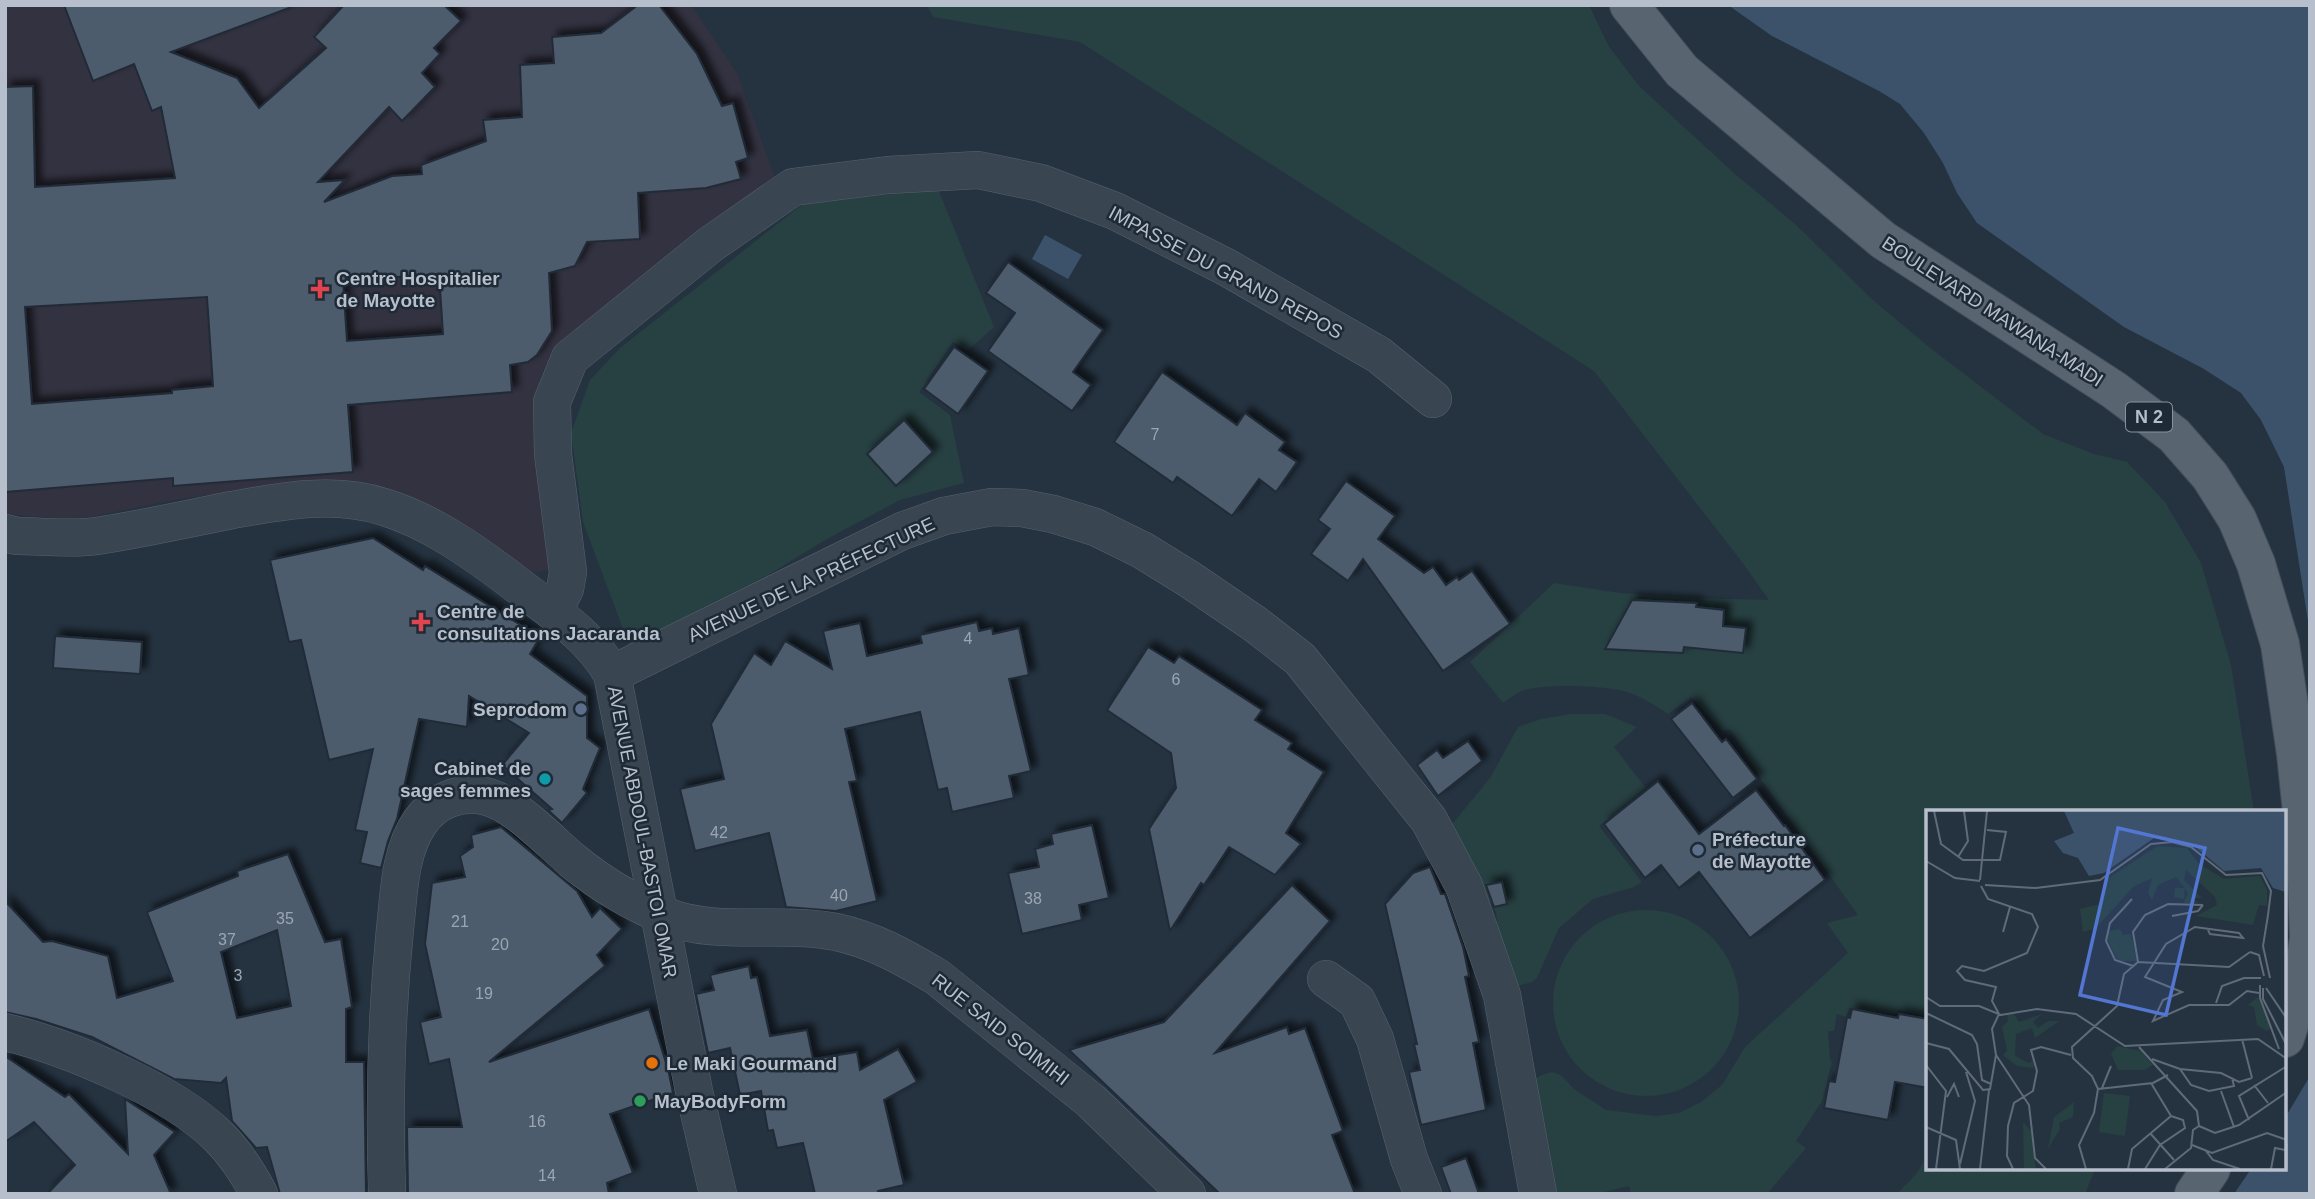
<svg xmlns="http://www.w3.org/2000/svg" width="2315" height="1199" font-family="Helvetica,sans-serif">
	<defs>
		<filter id="shadow"><feDropShadow dx="6" dy="-6" stdDeviation="3.5" flood-color="#0009"/></filter>
	</defs>
	<rect width="100%" height="100%" fill="#253341"/>
	<polygon fill="#333241" points="5,5 691,5 737,73 780,192 567,346 544,369 533,400 552,564 549,570 532,573 398,493 377,485 216,494 174,500 91,517 63,519 5,514"/>
	<g fill="#274042">
		<path d="M927,5H1589L1608,45L1638,85L1735,174L1794,223L1874,301L1929,347L2043,434L2094,454L2127,462L2165,502L2201,563L2231,665L2254,812H1928V1017L1898,1010L1896,1015L1849,1008L1846,1017L1837,1014L1834,1031H1828L1830,1059L1832,1062L1822,1101L1796,1141L1806,1148L1767,1194H1631L1629,1186L1595,1194H1551L1529,1087L1539,1076L1551,1072L1561,1075L1574,1089L1606,1110L1656,1116L1679,1113L1701,1102L1722,1085L1745,1047L1848,953L1827,923L1858,915L1762,781L1730,729L1722,731L1691,697L1668,714C1656,706 1644,698 1630,693C1609,685 1542,683 1521,691C1515,694 1509,699 1503,703L1470,662L1554,583L1620,593L1693,598L1769,600L1742,562L1594,371L1080,42L933,17Z"/>
		<polygon points="938,189 994,327 967,351 953,342 919,392 950,415 964,483 900,500 825,540 768,575 629,645 583,522 571,433 590,380 620,348 804,203"/>
		<polygon points="1571,714 1605,714 1637,727 1614,747 1646,788 1599,826 1642,882 1634,887 1593,899 1559,928 1537,978 1532,982 1514,987 1503,974 1496,912 1449,828 1490,778 1518,727 1541,719"/>
		<circle cx="1646" cy="1003" r="93"/>
		<polygon points="1928,1154 1928,1169 2095,1169 2085,1194 1897,1194 1917,1173"/>
	</g>
	<g fill="#3b526a">
		<polygon points="1728,5 2310,5 2310,634 2284,467 2261,420 2241,393 2204,369 2124,327 1977,223 1957,193 1943,163 1924,133 1900,104 1879,91 1772,36"/>
		<polygon points="1045,235 1082,255 1068,279 1032,259"/>
		<polygon points="2310,1076 2310,1194 2234,1194 2251,1169 2285,1169 2285,1118"/>
	</g>
	<g fill="#4e5c6c" stroke="#202c38" stroke-width="2" fill-rule="evenodd" filter="url(#shadow)">
		<path d="M64,5H289V8L171,52L237,78L259,108L326,48L314,37L344,5H444L461,21L434,48L440,54L422,73L435,87L402,121L389,107L318,182L345,180L324,202L392,176L422,174L421,165L486,141L483,120L522,117L520,65L554,63L552,37L601,33L638,5H659L697,54L722,106L733,103L748,158L736,162L741,179L706,188L638,193L640,239L587,242L575,266L549,273L552,331L537,355L528,362L510,365L512,392L348,405L353,472L173,486V478L5,492V87L33,86L35,187L175,178L161,107L152,111L134,64L93,81ZM439,274L443,334L347,341L343,281ZM207,297L213,386L172,390V393L32,404L25,307Z"/>
		<polygon points="1008,262 1103,330 1073,372 1091,385 1072,411 988,351 1015,313 986,293"/>
		<polygon points="954,347 988,371 958,414 924,389"/>
		<polygon points="1162,372 1237,425 1245,413 1285,442 1279,450 1297,462 1276,492 1259,479 1232,516 1177,477 1173,483 1114,442"/>
		<polygon points="904,420 933,452 896,486 867,454"/>
		<polygon points="1346,481 1395,516 1378,539 1424,573 1433,567 1446,585 1457,577 1459,580 1472,571 1510,624 1443,671 1363,559 1348,581 1311,554 1330,529 1318,520"/>
		<polygon points="373,538 423,570 425,566 540,637 530,654 587,696 587,738 600,748 583,789 587,793 562,823 548,810 552,809 502,765 529,733 469,696 467,727 419,719 397,819 388,841 381,868 360,863 367,832 355,830 373,749 329,760 301,640 289,642 270,560"/>
		<polygon points="1632,600 1697,603 1696,607 1724,610 1723,626 1746,628 1743,653 1684,647 1683,653 1605,649"/>
		<polygon points="977,622 979,631 992,628 993,634 1019,628 1029,675 1009,679 1031,771 1009,776 1014,798 952,812 947,788 938,790 920,712 845,729 857,781 849,782 877,901 836,911 786,907 769,833 695,851 680,789 724,779 711,724 754,653 771,665 785,641 832,669 823,631 860,623 867,656 922,643 920,635"/>
		<polygon points="55,636 142,642 140,674 53,668"/>
		<polygon points="1148,647 1174,663 1179,656 1262,710 1255,720 1292,743 1288,749 1324,772 1286,833 1301,844 1275,875 1229,847 1204,885 1201,883 1170,931 1149,829 1176,788 1171,753 1107,710"/>
		<polygon points="1692,703 1722,742 1726,739 1757,779 1733,798 1671,719"/>
		<polygon points="1468,741 1482,761 1438,796 1417,765 1437,750 1443,758"/>
		<polygon points="1658,781 1699,834 1756,790 1784,826 1785,825 1825,880 1750,938 1699,872 1679,888 1661,865 1645,878 1604,824"/>
		<polygon points="1092,825 1109,898 1079,905 1082,920 1022,934 1008,873 1039,867 1035,849 1053,844 1051,834"/>
		<polygon points="501,827 577,891 592,917 600,908 622,929 597,955 605,966 489,1062 649,1009 668,1069 673,1093 610,1114 633,1173 607,1183 609,1194 408,1194 407,1127 462,1127 449,1059 429,1064 420,1022 441,1017 425,944 432,883 465,877 460,856 473,847 471,835"/>
		<path d="M288,854L325,942L341,939L352,1007L346,1009V1062H364L366,1194H280L267,1147L256,1148L232,1121L226,1078L221,1083L174,1079L92,1037L36,1019L5,1012V901L43,942L52,941L108,956L117,998L173,981L147,912L238,876L237,871ZM277,930L291,1006L237,1018L221,952Z"/>
		<polygon points="1430,867 1441,894 1445,894 1463,947 1469,976 1465,977 1479,1042 1473,1043 1486,1110 1421,1125 1409,1072 1420,1070 1414,1044 1417,1044 1385,904 1413,873"/>
		<polygon points="1502,882 1507,904 1494,907 1486,885"/>
		<polygon points="1292,885 1330,921 1215,1053 1287,1027 1289,1034 1305,1028 1343,1131 1332,1135 1355,1194 1220,1194 1069,1050 1164,1022"/>
		<polygon points="749,966 751,978 757,977 770,1036 807,1030 813,1059 857,1052 860,1070 898,1049 917,1082 884,1100 904,1185 878,1191 879,1194 815,1194 803,1143 777,1148 773,1130 768,1131 761,1091 740,1095 730,1048 708,1053 696,994 714,990 710,975"/>
		<polygon points="1852,1009 1898,1018 1899,1014 1928,1019 1928,1088 1895,1082 1888,1120 1824,1108 1829,1081 1835,1082 1847,1017 1850,1018"/>
		<polygon points="5,1056 65,1097 69,1094 128,1154 125,1099 175,1132 154,1155 171,1194 47,1194 75,1165 34,1122 5,1142"/>
		<polygon points="1466,1158 1479,1194 1451,1194 1441,1167"/>
	</g>
	<g fill="none" stroke-linecap="round" stroke-linejoin="round">
		<defs>
			<g id="minor">
				<path d="M5,533L17,536C43,536 71,540 97,536C142,529 187,519 232,510C282,501 334,491 384,507C430,521 474,552 512,581C548,609 589,633 612,674L694,1091L718,1194"/>
				<polyline points="553,612 565,589 568,572 553,454 552,402 570,358 711,244 793,187 888,175 978,170 1041,183 1115,211 1226,267 1379,355 1433,399"/>
				<polyline points="612,674 902,531 944,516 992,507 1022,508 1053,514 1095,527 1142,550 1189,579 1255,624 1300,659 1429,820 1464,886 1502,995 1538,1194"/>
				<polyline points="1326,979 1357,1001 1375,1039 1409,1159 1423,1194"/>
				<path d="M5,1032C68,1047 173,1091 219,1137C236,1154 248,1173 259,1194"/>
				<path d="M387,1194C384,1105 386,1018 395,929C399,895 399,852 420,822C435,801 459,791 484,796C514,802 550,842 573,861C601,884 635,904 668,917C715,936 786,921 836,932C874,940 905,958 937,977L1091,1101L1187,1194"/>
			</g>
			<g id="major">
				<polyline points="1629,5 1682,71 1883,240 2114,390 2174,435 2210,476 2237,519 2256,564 2280,644 2296,754 2306,850 2309,938 2303,981 2285,1038"/>
				<polyline points="2194,1194 2211,1169"/>
			</g>
		</defs>
		<use href="#minor" stroke="#57626e" stroke-width="38"/>
		<use href="#major" stroke="#434e5a" stroke-width="40"/>
		<use href="#minor" stroke="#394550" stroke-width="37"/>
		<use href="#major" stroke="#586470" stroke-width="38"/>
	</g>
	<g fill="#e0444e" stroke="#1e2a36" stroke-width="2.5">
		<path d="M316.5 278.5h7v7h7v7h-7v7h-7v-7h-7v-7h7z"/>
		<path d="M417.5 611.5h7v7h7v7h-7v7h-7v-7h-7v-7h7z"/>
	</g>
	<g fill="#5c6f8a" stroke="#1e2a36" stroke-width="2.5">
		<circle cx="581" cy="709" r="7"/>
		<circle cx="1698" cy="850" r="7"/>
	</g>
	<circle fill="#0f9aa8" stroke="#1e2a36" stroke-width="2.5" cx="545" cy="779" r="7"/>
	<circle fill="#e8710a" stroke="#1e2a36" stroke-width="2.5" cx="652" cy="1063" r="7"/>
	<circle fill="#2e9e5b" stroke="#1e2a36" stroke-width="2.5" cx="640" cy="1101" r="7"/>
	<g text-anchor="middle" stroke-width="5" stroke-linejoin="round" paint-order="stroke">
		<g font-size="16" fill="#9ca6b3">
			<text x="1155" y="440">7</text>
			<text x="968" y="644">4</text>
			<text x="1176" y="685">6</text>
			<text x="719" y="838">42</text>
			<text x="839" y="901">40</text>
			<text x="1033" y="904">38</text>
			<text x="285" y="924">35</text>
			<text x="460" y="927">21</text>
			<text x="227" y="945">37</text>
			<text x="500" y="950">20</text>
			<text x="238" y="981">3</text>
			<text x="484" y="999">19</text>
			<text x="537" y="1127">16</text>
			<text x="547" y="1181">14</text>
		</g>
		<rect fill="#1e2a36" stroke="#88929e" stroke-width="2" x="2126" y="402.5" width="46" height="29" rx="5"/>
		<g font-size="18" font-weight="bold" fill="#b6bfcb">
			<text x="2149" y="423">N 2</text>
		</g>
		<g font-size="19" fill="#b6bfcb" stroke="#1e2a36">
			<text transform="translate(1226 272) rotate(28)" y="7">IMPASSE DU GRAND REPOS</text>
			<text transform="translate(1993 311) rotate(33)" y="7">BOULEVARD MAWANA-MADI</text>
			<text transform="translate(811 579) rotate(-25)" y="7">AVENUE DE LA PRÉFECTURE</text>
			<text transform="translate(643 832) rotate(79)" y="7">AVENUE ABDOUL-BASTOI OMAR</text>
			<text transform="translate(1001 1029) rotate(38)" y="7">RUE SAID SOIMIHI</text>
		</g>
		<g font-size="19" font-weight="bold" fill="#b6bfcb" stroke="#1e2a36" text-anchor="start">
			<text x="336" y="285">Centre Hospitalier<tspan x="336" dy="22">de Mayotte</tspan></text>
			<text x="437" y="618">Centre de<tspan x="437" dy="22">consultations Jacaranda</tspan></text>
			<text x="567" y="716" text-anchor="end">Seprodom</text>
			<text x="531" y="775" text-anchor="end">Cabinet de<tspan x="531" dy="22">sages femmes</tspan></text>
			<text x="1712" y="846">Préfecture<tspan x="1712" dy="22">de Mayotte</tspan></text>
			<text x="666" y="1070">Le Maki Gourmand</text>
			<text x="654" y="1108">MayBodyForm</text>
		</g>
	</g>
	<g transform="translate(1926 810)">
		<rect width="360" height="360" fill="#253341"/>
		<path d="M231,36L261,38L273,54L298,69L334,66L341,80V96L333,95L327,115L270,106L291,95L289,87L260,60L258,70L276,88H266L272,93H257L262,84L259,78L258,89L248,87L249,78H259L250,67L232,75L226,90L222,83L226,68L207,77L170,118L157,122L154,99L174,94L178,71ZM194,119L197,125L205,124L211,151H194L189,146L182,131L183,121ZM332,187L345,218L341,221L331,215L328,197L322,195ZM88,204L93,212L116,204L107,212L112,218L122,211H133L109,228L106,218L90,224L89,246L103,253L107,250L108,258L91,256L77,245L81,241L76,217L82,211L81,205ZM191,236L215,241L227,255L218,260H192L185,244ZM178,283L204,286L199,326L173,322ZM148,292L147,307L133,313L134,319L122,339L128,307ZM97,312L105,321L110,359H98Z" fill="#274042"/>
		<path d="M138,1H360V82L347,78L335,58L298,61L267,35L228,28L178,63L163,66L152,48L137,43L128,31L148,23Z" fill="#3b526a"/>
		<path fill="none" stroke="#5f6b78" stroke-width="2" d="M8,1L15,34L37,50H74L80,22L61,20M32,47L42,31L38,1M0,51L29,68L54,71M54,70L61,1M59,75L110,78L174,70L225,34L246,32L265,37L300,65L336,63L345,81L342,105M206,89L184,113L180,131L189,150L207,156M342,105L337,136L344,168M246,106L272,101L277,95M282,120L284,124L317,128L313,123L269,117L240,134L219,167L256,182L237,190L227,211L263,195H303L321,181L333,183M77,122L84,97M324,142L333,145L338,166M212,152L207,122L219,105L242,94L277,95M334,175V188L353,239M337,178V189L361,236M340,178L361,209M0,187L14,196H53L75,205L111,199L150,204L199,236L332,229L361,249M290,193L296,176L318,168H335M0,203L46,225L51,234L56,270L65,274M316,229L326,268M0,233L23,239L57,280L64,279L70,245L66,219L73,204L66,191L70,177L39,170L31,161L36,156L58,161L101,143L112,117L106,104L62,89L55,76M213,237L271,301L273,316M70,245L103,295L109,348L120,359M226,249L254,259L295,263L313,272L326,268M0,255L20,281L10,359M254,259L265,275L283,281L308,276L306,268M225,273L245,306M328,275L342,293M176,278L185,256M172,279L227,273L242,265M295,281L308,317M21,287L28,274L33,287M323,310L313,286L361,256M273,316L289,323L313,315L361,282M0,317L30,330L34,359M224,323L248,350M361,334V359M266,335L286,343L341,323L361,330M280,341L287,350L314,359M34,354L49,291L40,262M54,359L63,280M87,359L81,346L82,316L88,293L107,281L111,261L105,240L115,237L145,245M160,359L153,335L168,303L172,279L166,266L147,248L146,237L191,196L198,164L212,152L303,157L324,142M202,359L206,339L245,306M219,359L234,335L259,318L257,310L245,306M239,359L265,338L267,320L273,316M345,359L349,338L359,340"/>
		<path fill="#5376d3" fill-opacity="0.15" stroke="#5376d3" stroke-width="3.5" d="M192,18L279,38L240,205L154,185Z"/>
		<rect width="360" height="360" fill="none" stroke="#b6bfcb" stroke-width="3.5"/>
	</g>
	<rect width="2315" height="1199" fill="none" stroke="#b6bfcb" stroke-width="14"/>
</svg>
